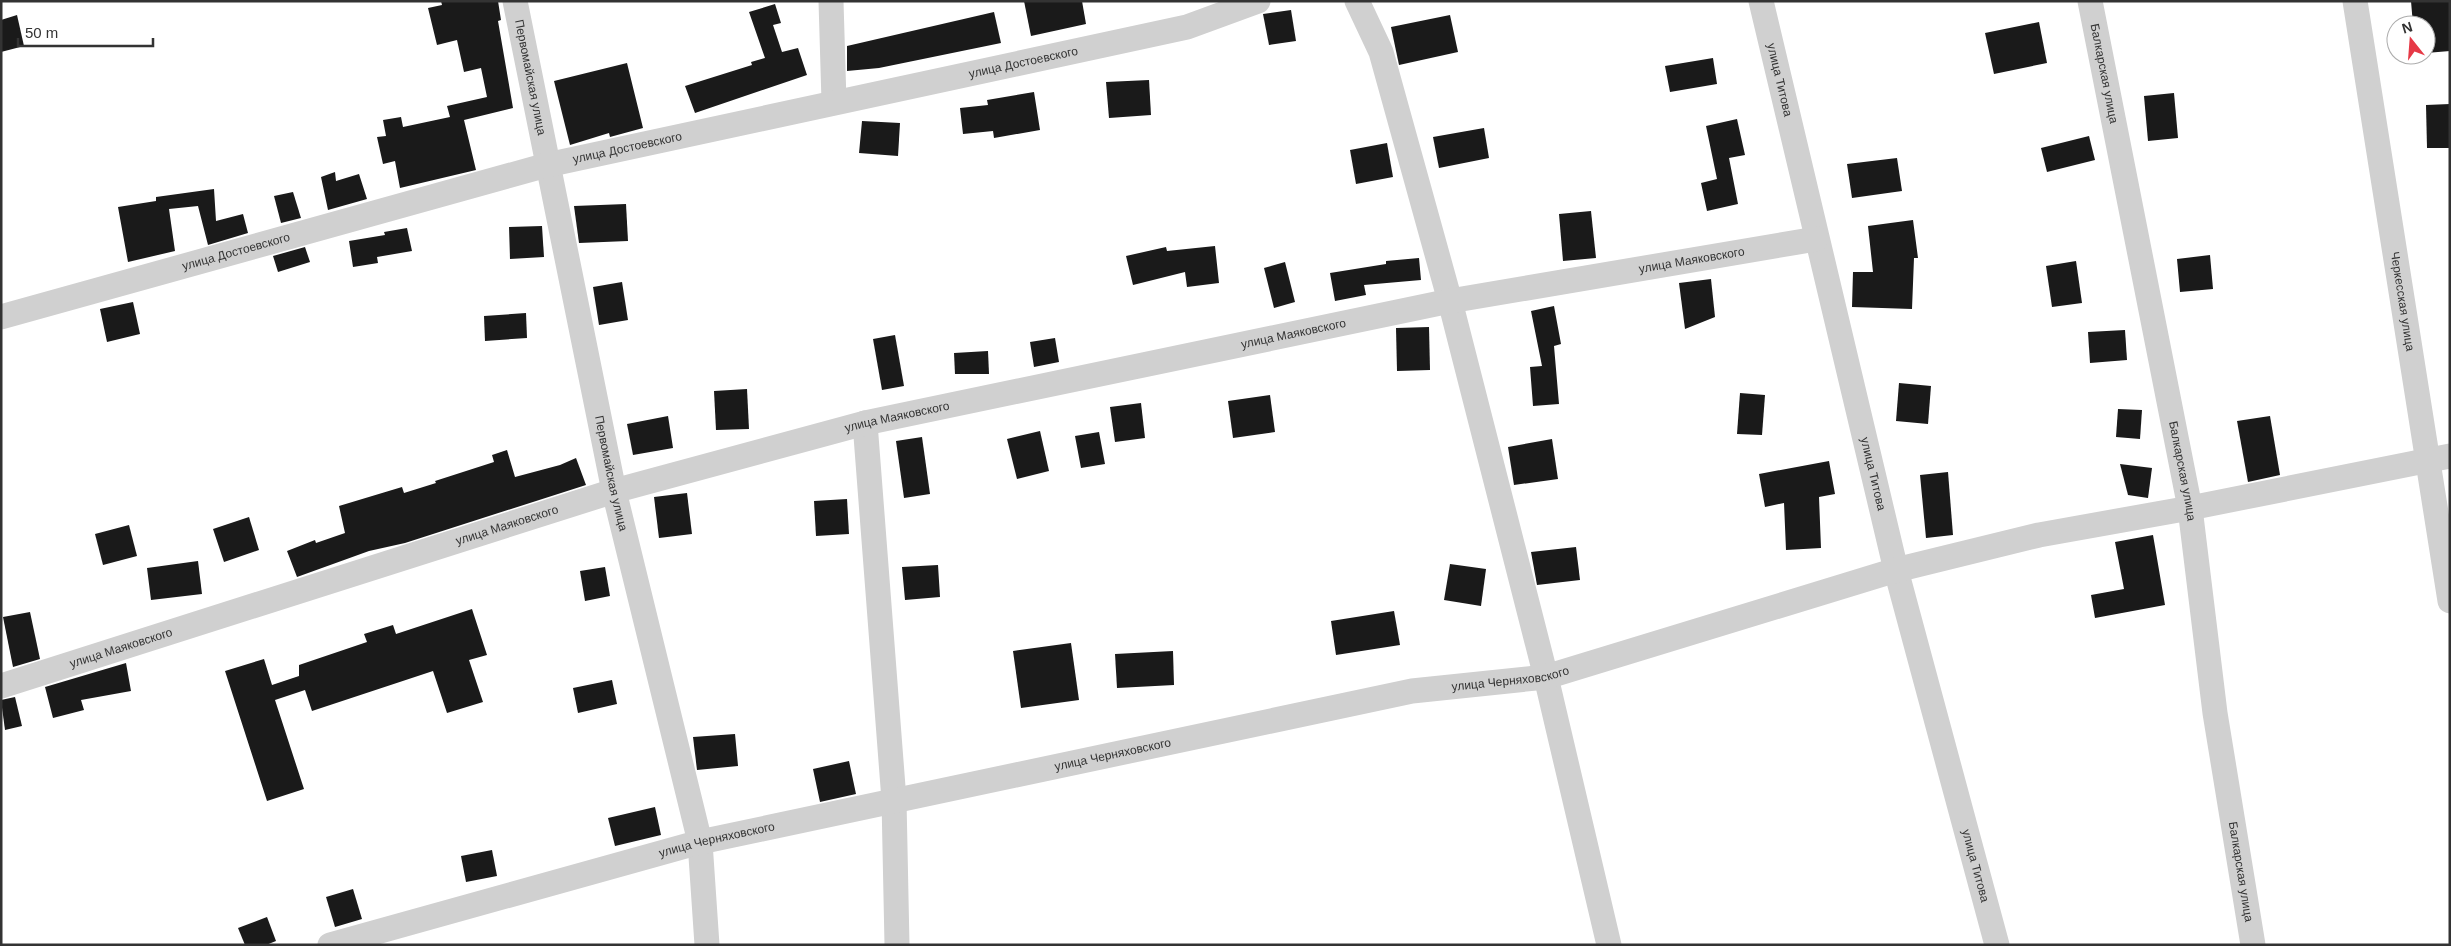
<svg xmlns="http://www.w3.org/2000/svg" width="2451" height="946" font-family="Arial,sans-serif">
	<rect width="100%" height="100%" fill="#fff"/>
	<g fill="#1a1a1a">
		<polygon points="441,1 498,1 501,20 498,21 513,108 464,120 476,170 400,188 395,161 383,164 377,137 386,136 383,120 401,117 403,127 450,117 447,106 487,97 481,68 464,72 457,40 437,45 428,8 442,5"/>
		<polygon points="1024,1 1082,1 1086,24 1031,36"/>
		<polygon points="2411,1 2450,1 2450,51 2426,53 2426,25 2413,25"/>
		<polygon points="775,4 781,23 773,25 782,52 798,48 807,75 695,113 685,86 752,65 751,62 765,58 749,12"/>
		<polygon points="1291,10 1296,41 1269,45 1263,14"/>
		<polygon points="994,12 1001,43 879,68 847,71 847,46"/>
		<polygon points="17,15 24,46 1,52 1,20"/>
		<polygon points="1450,15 1458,52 1399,65 1391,27"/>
		<polygon points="2039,22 2047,63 1994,74 1985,33"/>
		<polygon points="1713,58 1717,84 1670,92 1665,66"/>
		<polygon points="627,63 643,128 610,137 609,133 570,145 554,81"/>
		<polygon points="1149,80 1151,115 1109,118 1106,82"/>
		<polygon points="1034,92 1040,130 994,138 993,131 963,134 960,108 988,105 987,100"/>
		<polygon points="2174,93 2178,138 2148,141 2144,96"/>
		<polygon points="2450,104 2450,148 2427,148 2426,105"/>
		<polygon points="1737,119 1745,155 1729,158 1738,204 1707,211 1701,183 1717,179 1706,126"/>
		<polygon points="862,121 900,123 898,156 859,153"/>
		<polygon points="1484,128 1489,158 1439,168 1433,137"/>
		<polygon points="2089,136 2095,160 2047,172 2041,148"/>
		<polygon points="1387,143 1393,177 1356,184 1350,150"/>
		<polygon points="1897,158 1902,191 1852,198 1847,164"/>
		<polygon points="335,172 336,181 359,174 367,199 328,210 321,177"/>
		<polygon points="214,189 216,221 243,214 248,233 208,245 198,206 169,209 175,251 128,262 118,207 156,201 156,197"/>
		<polygon points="293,192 301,218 281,223 274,196"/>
		<polygon points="626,204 628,241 579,243 574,206"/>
		<polygon points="1591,211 1596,258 1563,261 1559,214"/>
		<polygon points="1913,220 1918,258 1914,258 1912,309 1852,307 1853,272 1873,272 1868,226"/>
		<polygon points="542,226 544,257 510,259 509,227"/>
		<polygon points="407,228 412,251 377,257 378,263 353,267 349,241 385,235 384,232"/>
		<polygon points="1215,246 1219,283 1187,287 1185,272 1133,285 1126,256 1166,247 1167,251"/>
		<polygon points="305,247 310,262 278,272 273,256"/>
		<polygon points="2210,255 2213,289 2180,292 2177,259"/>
		<polygon points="1419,258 1421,280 1364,285 1366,295 1335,301 1330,273 1386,264 1386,261"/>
		<polygon points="2076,261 2082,303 2052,307 2046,266"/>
		<polygon points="1285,262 1295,302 1274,308 1264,268"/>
		<polygon points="1711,279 1715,317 1685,329 1679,283"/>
		<polygon points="622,282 628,320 599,325 593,287"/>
		<polygon points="133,302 140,334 107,342 100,309"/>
		<polygon points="1554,306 1561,344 1554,346 1559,404 1533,406 1530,367 1542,366 1531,311"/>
		<polygon points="526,313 527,338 485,341 484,316"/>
		<polygon points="1429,327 1430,370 1397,371 1396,328"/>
		<polygon points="2125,330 2127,360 2090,363 2088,332"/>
		<polygon points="895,335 904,386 882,390 873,339"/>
		<polygon points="1055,338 1059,362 1034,367 1030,342"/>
		<polygon points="988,351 989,374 955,374 954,353"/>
		<polygon points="1899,383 1931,386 1928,424 1896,421"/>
		<polygon points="747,389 749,429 716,430 714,391"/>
		<polygon points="1740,393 1765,395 1762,435 1737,434"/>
		<polygon points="1270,395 1275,432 1233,438 1228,401"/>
		<polygon points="1141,403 1145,438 1115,442 1110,407"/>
		<polygon points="2118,409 2142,410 2140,439 2116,437"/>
		<polygon points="668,416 673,448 633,455 627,424"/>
		<polygon points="2270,416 2280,475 2248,482 2237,421"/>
		<polygon points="1040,431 1049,471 1017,479 1007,439"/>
		<polygon points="1099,432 1105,464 1081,468 1075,436"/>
		<polygon points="922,437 930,494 904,498 896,441"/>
		<polygon points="1552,439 1558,479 1514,485 1508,447"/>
		<polygon points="507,450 515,477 560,465 576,458 586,485 405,543 369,551 297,577 287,551 315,540 316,543 345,533 339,506 402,487 404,493 436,483 435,481 494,462 492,455"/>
		<polygon points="1829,461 1835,494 1819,497 1821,548 1786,550 1784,503 1765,507 1759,474"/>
		<polygon points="2120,464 2152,468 2148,498 2128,495"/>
		<polygon points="1948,472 1953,535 1926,538 1920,475"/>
		<polygon points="687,493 692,534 659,538 654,497"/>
		<polygon points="847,499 849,534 816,536 814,501"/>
		<polygon points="249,517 259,550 224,562 213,529"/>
		<polygon points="129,525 137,556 103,565 95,534"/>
		<polygon points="2153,535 2165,605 2095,618 2091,595 2124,589 2115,542"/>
		<polygon points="1576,547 1580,580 1537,585 1531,552"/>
		<polygon points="198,561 202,594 151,600 147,568"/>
		<polygon points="1450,564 1486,569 1481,606 1444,600"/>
		<polygon points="938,565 940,597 905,600 902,567"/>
		<polygon points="605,567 610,596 585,601 580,571"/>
		<polygon points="472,609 487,655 469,660 483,702 447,713 433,671 312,711 305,690 275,700 304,789 267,801 225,671 264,659 272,685 299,676 299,665 367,642 364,634 393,625 396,634"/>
		<polygon points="1394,611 1400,645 1336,655 1331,621"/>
		<polygon points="30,612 40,659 13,667 3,617"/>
		<polygon points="1071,643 1079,700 1021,708 1013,651"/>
		<polygon points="1173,651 1174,685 1117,688 1115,654"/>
		<polygon points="126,663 131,691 81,700 84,710 53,718 45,687"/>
		<polygon points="612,680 617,704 578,713 573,688"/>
		<polygon points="15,697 22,726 5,730 1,700"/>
		<polygon points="735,734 738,766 697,770 693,737"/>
		<polygon points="849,761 856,794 820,802 813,769"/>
		<polygon points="655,807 661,835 615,846 608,818"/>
		<polygon points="492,850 497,876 466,882 461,856"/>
		<polygon points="353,889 362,919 335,927 326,897"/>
		<polygon points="267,917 276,941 266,945 245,945 238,928"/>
	</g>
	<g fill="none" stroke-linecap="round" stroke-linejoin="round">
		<g stroke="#d0d0d0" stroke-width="25">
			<path id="s1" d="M515,1L614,491L700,842L707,945"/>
			<polyline points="831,1 834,102"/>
			<polyline points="1357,1 1381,52 1450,301 1546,677 1609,945"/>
			<path id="s2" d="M1761,1L1896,570L1997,945"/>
			<path id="s3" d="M2090,1L2190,508L2215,713L2253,945"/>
			<path id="s4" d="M2355,1L2450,601"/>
			<path id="s5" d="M1,317L547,165L1187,27L1258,1"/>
			<polyline points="865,423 894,800 897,945"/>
			<path id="s6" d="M1,686L614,491L865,423L1450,301L1816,239"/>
			<path id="s7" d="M330,945L700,842L1412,691L1546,677L1896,570L2039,535L2190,508L2450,456"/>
		</g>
	</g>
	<g text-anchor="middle" stroke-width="5" stroke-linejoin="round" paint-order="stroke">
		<g font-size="12" fill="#333" stroke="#fff">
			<text dy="4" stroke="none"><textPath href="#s5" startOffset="1054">улица Достоевского</textPath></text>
			<text dy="4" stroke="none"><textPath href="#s3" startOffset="74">Балкарская улица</textPath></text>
			<text dy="4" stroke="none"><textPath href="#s1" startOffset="78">Первомайская улица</textPath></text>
			<text dy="4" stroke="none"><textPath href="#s2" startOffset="81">улица Титова</textPath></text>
			<text dy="4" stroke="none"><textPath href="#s5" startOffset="649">улица Достоевского</textPath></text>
			<text dy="4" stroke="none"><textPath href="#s5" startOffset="244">улица Достоевского</textPath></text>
			<text dy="4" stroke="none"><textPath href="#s6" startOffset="1746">улица Маяковского</textPath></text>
			<text dy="4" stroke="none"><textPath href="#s4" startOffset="304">Черкесская улица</textPath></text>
			<text dy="4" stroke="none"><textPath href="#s6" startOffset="1341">улица Маяковского</textPath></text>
			<text dy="4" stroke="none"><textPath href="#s6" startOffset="936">улица Маяковского</textPath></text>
			<text dy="4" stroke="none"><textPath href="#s3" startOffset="479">Балкарская улица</textPath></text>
			<text dy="4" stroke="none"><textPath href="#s1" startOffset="482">Первомайская улица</textPath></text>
			<text dy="4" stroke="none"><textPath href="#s2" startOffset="486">улица Титова</textPath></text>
			<text dy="4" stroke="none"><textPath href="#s6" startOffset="531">улица Маяковского</textPath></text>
			<text dy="4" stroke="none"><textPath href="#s6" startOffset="126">улица Маяковского</textPath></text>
			<text dy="4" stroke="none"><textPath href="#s7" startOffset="1211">улица Черняховского</textPath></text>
			<text dy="4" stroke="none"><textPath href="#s7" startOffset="806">улица Черняховского</textPath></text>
			<text dy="4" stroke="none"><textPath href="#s7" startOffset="401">улица Черняховского</textPath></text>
			<text dy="4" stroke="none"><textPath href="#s2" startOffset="891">улица Титова</textPath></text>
			<text dy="4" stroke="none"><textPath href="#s3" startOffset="884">Балкарская улица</textPath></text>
		</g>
	</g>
	<rect width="2451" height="946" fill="none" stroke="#333333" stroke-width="5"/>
	<g transform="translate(2411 40) rotate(343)"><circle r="24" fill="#ffffff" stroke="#adadad"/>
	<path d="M0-4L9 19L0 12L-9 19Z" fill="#e63946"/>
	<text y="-8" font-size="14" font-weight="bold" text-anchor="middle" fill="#333333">N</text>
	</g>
	<path d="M18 38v8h135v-8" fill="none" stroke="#333333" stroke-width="2.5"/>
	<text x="25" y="38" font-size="15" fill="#333333" stroke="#ffffff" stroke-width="4" paint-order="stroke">50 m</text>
</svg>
